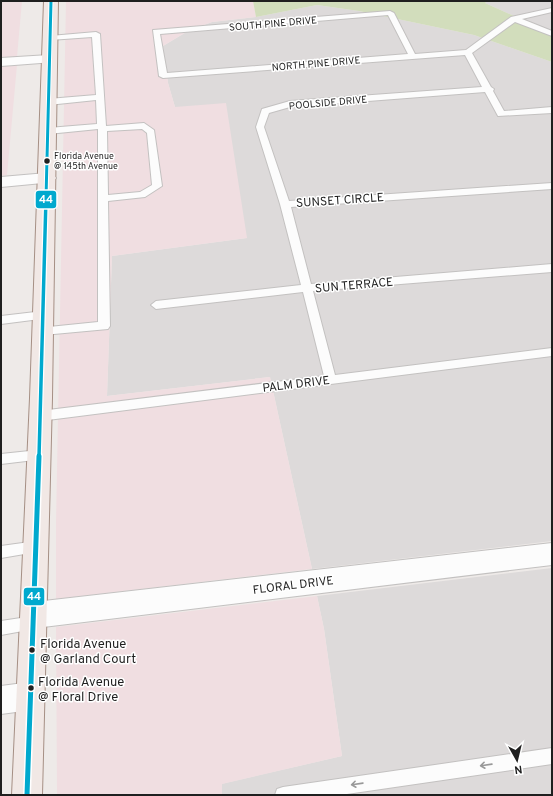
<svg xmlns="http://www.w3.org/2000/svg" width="553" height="796" font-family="Overpass,sans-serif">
	<rect width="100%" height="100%" fill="#eeeae8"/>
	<g fill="#dddada">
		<polygon points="488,1 552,1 552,33 485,3"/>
		<polygon points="317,5 359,11 474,35 552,62 552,541 312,569 270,377 107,396 112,256 247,238 175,107 168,83 163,46 188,31 212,22 256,17"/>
		<polygon points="552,568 552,795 222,795 221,784 342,756 324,629 317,596"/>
	</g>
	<g fill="#f0dee1">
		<polygon points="1,1 22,1 17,57 1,58"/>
		<polygon points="66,1 253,1 256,17 212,22 188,31 163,46 168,83 175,107 226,103 247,238 112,256 107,396 270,377 312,569 56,599 56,522"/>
		<polygon points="17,65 7,175 1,176 1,66"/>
		<polygon points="317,596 324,629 342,756 222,784 222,795 57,795 56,627"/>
	</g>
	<polygon fill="#d2ddbc" points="253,1 488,1 485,3 552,33 552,62 474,35 359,11 317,5 256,17"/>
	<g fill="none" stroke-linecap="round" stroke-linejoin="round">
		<defs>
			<g id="lane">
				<path d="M552,8V12L522,19L552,31V36L515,22L472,53L491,87L494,89L493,91L504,111L552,107V113L498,116L485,92L290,107L269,113L264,127L289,201L552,183V189L291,207L311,284L552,264V272L313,291L335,375L552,348V356L40,421L36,419L34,416L36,413L40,411L324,376L303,292L156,309L151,305L156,301L301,285L280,204L256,127L262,109L290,101L482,87L465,55L163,78L159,76L153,30L390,11L394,13L415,54L466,50L511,17ZM388,15L408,54L167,73L160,34Z"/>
				<path d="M96,32L100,34L106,126L144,123L154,130L162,186L145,197L108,201L110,326L108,329L43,335L39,334L37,331L39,328L98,322V129L48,134L44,131L48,128L97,124L96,100L48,105L44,102L48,99L96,95L92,37L50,40L46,38L50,36ZM142,129L147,133L152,185L140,192L108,195L107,131Z"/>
				<polygon points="44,311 48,312 50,315 48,318 1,324 1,316"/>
				<polygon points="39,450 43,451 45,455 43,459 1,464 1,454"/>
				<polygon points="37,541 42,543 44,547 42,551 1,558 1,546"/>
				<polygon points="34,616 39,618 41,623 39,628 1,635 1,621"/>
				<polygon points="552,748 552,764 340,795 275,795 277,789 283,787"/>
			</g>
			<g id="street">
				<polygon points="49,55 54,56 56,59 54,62 1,66 1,58"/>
				<polygon points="47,173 53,174 56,178 53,182 1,187 1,177"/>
				<polygon points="552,543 552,565 35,628 26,624 22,615 26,606 35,602"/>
				<polygon points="31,682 41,686 45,696 41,706 31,710 1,714 1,686"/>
			</g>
			<polygon id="primary" points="44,1 58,1 52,398 42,795 12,795 30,398"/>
		</defs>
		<use href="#lane" stroke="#c3c1c0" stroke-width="2"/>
		<use href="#street" stroke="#c3c1c0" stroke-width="2"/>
		<use href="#primary" stroke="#a58f84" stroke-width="2"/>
		<use href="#lane" fill="#fcfcfc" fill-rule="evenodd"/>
		<use href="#street" fill="#fcfcfc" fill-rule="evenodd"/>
		<use href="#primary" fill="#f1e8e5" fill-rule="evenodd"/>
		<defs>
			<polyline id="bus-1-far2" points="46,198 51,1"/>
			<polyline id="bus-1-far1" points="39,457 46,197"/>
			<polyline id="bus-1" points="27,795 39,456"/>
		</defs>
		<use href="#bus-1-far2" stroke="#fff" stroke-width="5"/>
		<use href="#bus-1-far1" stroke="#fff" stroke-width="6"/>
		<use href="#bus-1" stroke="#fff" stroke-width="8"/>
		<use href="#bus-1-far2" stroke="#00a9ce" stroke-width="3"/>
		<use href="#bus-1-far1" stroke="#00a9ce" stroke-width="3.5"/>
		<use href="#bus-1" stroke="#00a9ce" stroke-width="5"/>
	</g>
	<defs><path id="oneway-shaft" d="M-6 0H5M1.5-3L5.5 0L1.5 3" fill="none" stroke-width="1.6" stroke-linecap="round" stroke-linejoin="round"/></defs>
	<g stroke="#999">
		<use href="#oneway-shaft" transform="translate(486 765) rotate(172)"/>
		<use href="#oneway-shaft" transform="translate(357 784) rotate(172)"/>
	</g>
	<g fill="#1f1f1f" stroke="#fff" stroke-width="1.5">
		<circle cx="47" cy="161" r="3.5"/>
		<circle cx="32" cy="650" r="3.5"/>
		<circle cx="31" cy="688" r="3.5"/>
	</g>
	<g text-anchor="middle" stroke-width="3" stroke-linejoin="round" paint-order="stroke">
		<g font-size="9" fill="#1f1f1f" stroke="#fff" text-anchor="start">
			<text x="54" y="159">Florida Avenue<tspan x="54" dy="10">@ 145th Avenue</tspan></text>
		</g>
		<g font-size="10" fill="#1f1f1f" stroke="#fff">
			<text transform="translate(273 23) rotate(-5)" y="4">SOUTH PINE DRIVE</text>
			<text transform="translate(316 63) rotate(-5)" y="4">NORTH PINE DRIVE</text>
			<text transform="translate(328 102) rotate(-5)" y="4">POOLSIDE DRIVE</text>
		</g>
		<g font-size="12" fill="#1f1f1f" stroke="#fff">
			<text transform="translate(340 200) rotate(-4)" y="4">SUNSET CIRCLE</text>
			<text transform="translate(354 285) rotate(-5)" y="4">SUN TERRACE</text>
			<text transform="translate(296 384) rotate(-7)" y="4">PALM DRIVE</text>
			<text transform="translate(293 585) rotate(-7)" y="4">FLORAL DRIVE</text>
		</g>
		<g font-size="13" fill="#1f1f1f" stroke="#fff" text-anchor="start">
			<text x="40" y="648">Florida Avenue<tspan x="40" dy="15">@ Garland Court</tspan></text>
			<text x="38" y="686">Florida Avenue<tspan x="38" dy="15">@ Floral Drive</tspan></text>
		</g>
	</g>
	<g stroke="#fff" stroke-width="1.5">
		<rect x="35" y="190" width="22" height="19" rx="4" fill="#00a9ce"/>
		<rect x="23" y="587" width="22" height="19" rx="4" fill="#00a9ce"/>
	</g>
	<g font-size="11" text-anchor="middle" font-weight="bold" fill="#fff">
		<text x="46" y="203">44</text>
		<text x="34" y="600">44</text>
	</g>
	<rect width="553" height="796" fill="none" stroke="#1f1f1f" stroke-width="4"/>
	<g transform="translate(517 760) rotate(172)" stroke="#ffffff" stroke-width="3" paint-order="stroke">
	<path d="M0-3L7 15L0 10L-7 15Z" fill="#1f1f1f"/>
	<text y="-6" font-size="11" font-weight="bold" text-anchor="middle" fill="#1f1f1f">N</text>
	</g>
</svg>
